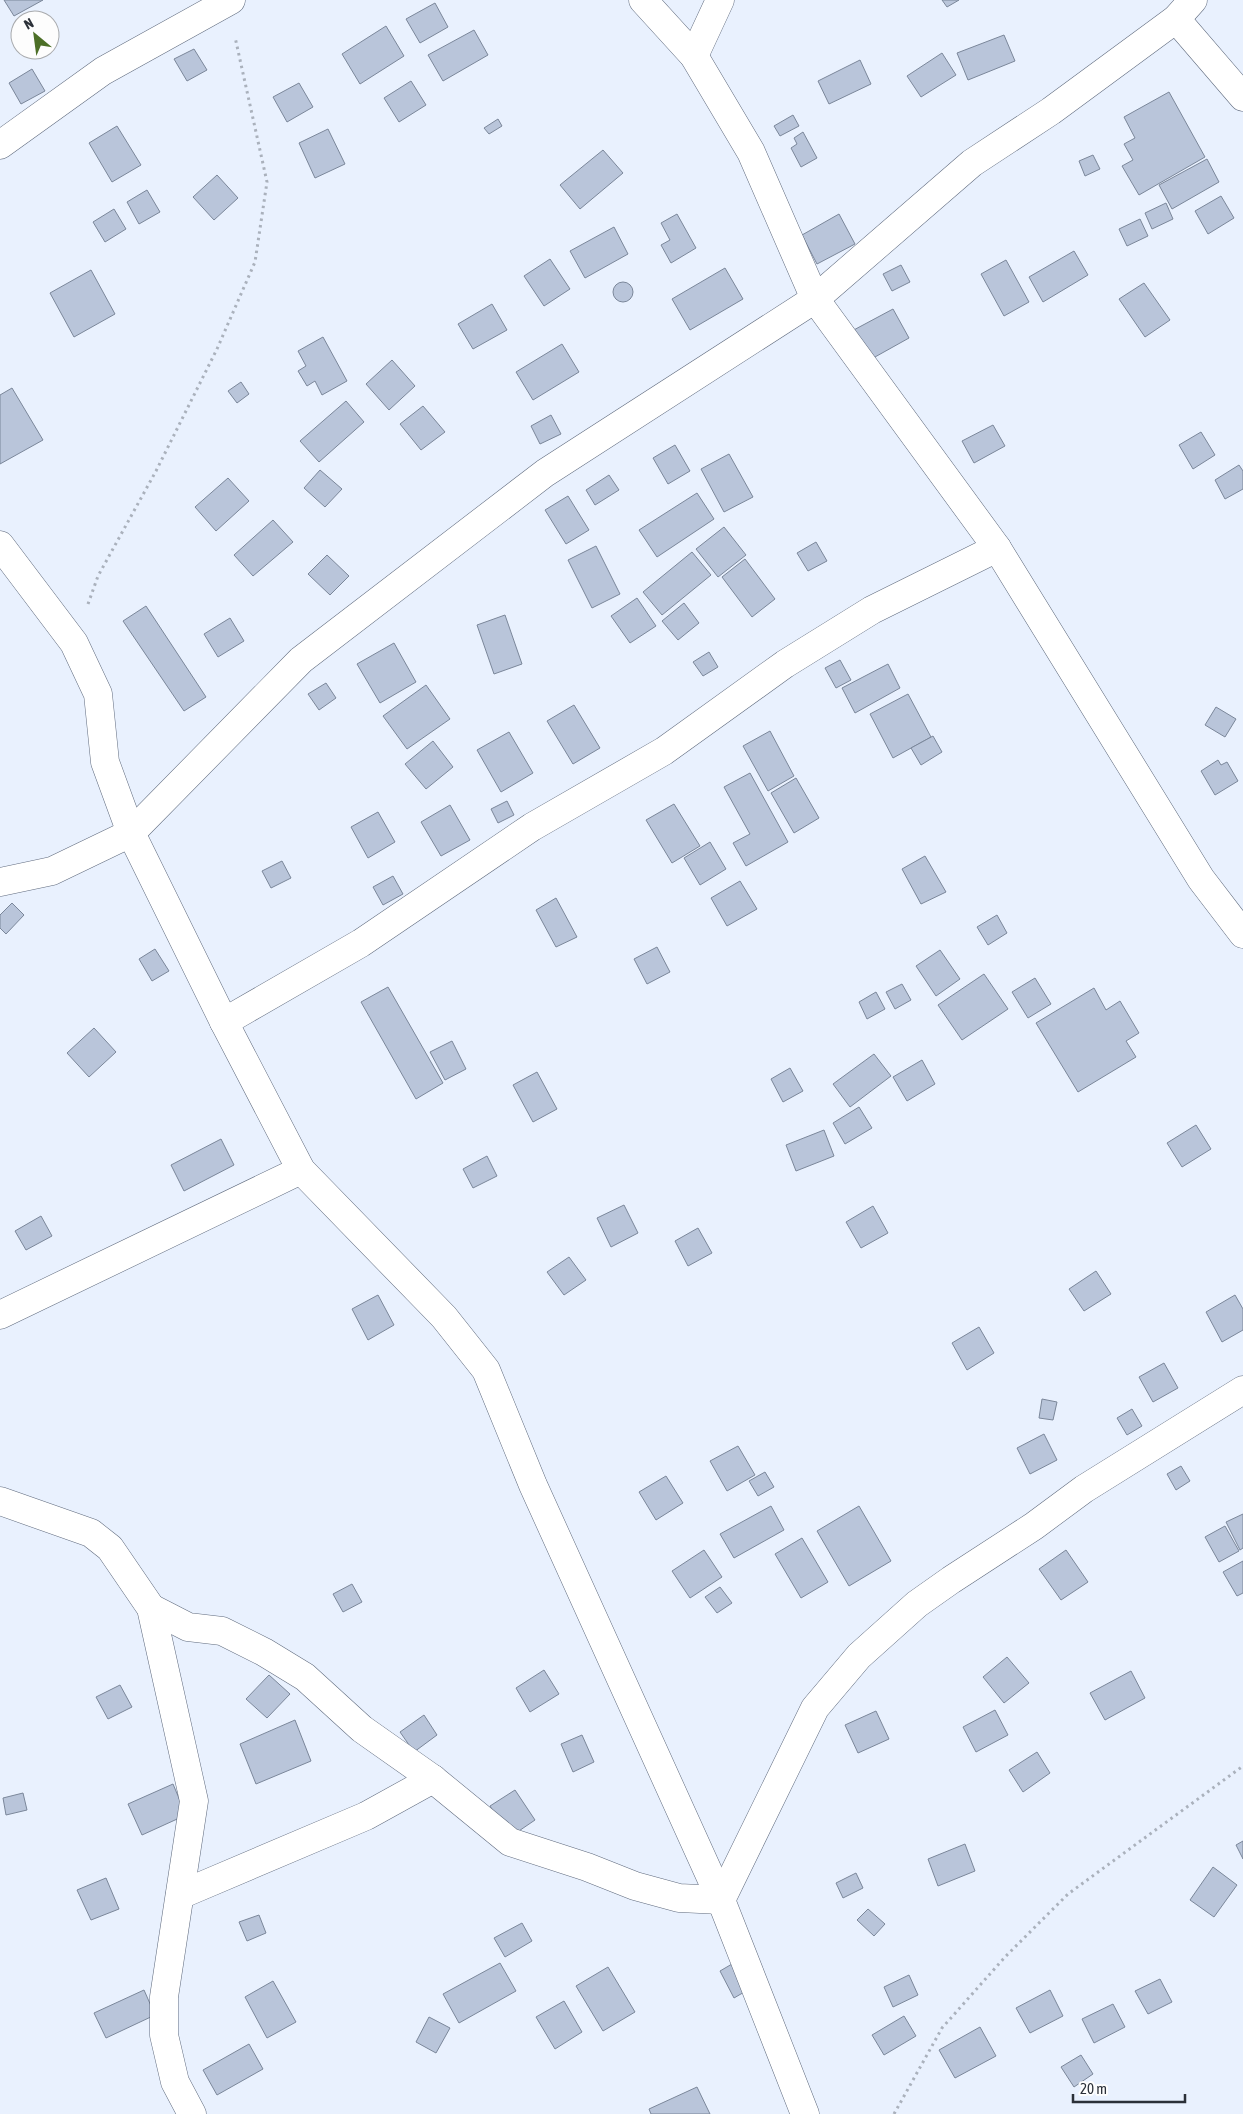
<svg xmlns="http://www.w3.org/2000/svg" width="1243" height="2114" font-family="'Asap Condensed',sans-serif">
	<rect width="100%" height="100%" fill="#e9f1fe"/>
	<g fill="#b9c5da" stroke="#7b879a">
		<polygon points="4,0 43,0 14,16"/>
		<polygon points="942,0 959,0 947,7"/>
		<polygon points="435,3 448,27 420,43 406,19"/>
		<polygon points="386,26 404,56 360,84 342,54"/>
		<polygon points="474,30 488,55 443,81 428,55"/>
		<polygon points="1004,35 1015,61 968,80 957,53"/>
		<polygon points="194,49 207,70 187,81 174,59"/>
		<polygon points="942,53 956,75 921,97 907,76"/>
		<polygon points="860,60 871,84 829,104 818,81"/>
		<polygon points="32,69 45,91 21,104 9,83"/>
		<polygon points="411,81 426,105 399,122 384,98"/>
		<polygon points="299,83 313,107 287,122 273,97"/>
		<polygon points="1169,92 1205,157 1139,195 1122,166 1133,160 1124,144 1135,138 1124,117"/>
		<polygon points="793,115 799,126 780,136 774,126"/>
		<polygon points="498,119 502,126 489,134 484,128"/>
		<polygon points="117,126 141,165 112,182 89,143"/>
		<polygon points="328,129 345,164 315,178 299,143"/>
		<polygon points="803,132 817,158 801,167 791,148 797,144 794,138"/>
		<polygon points="603,150 623,173 580,209 560,185"/>
		<polygon points="1093,155 1100,169 1085,176 1079,161"/>
		<polygon points="1207,159 1219,182 1172,209 1159,185"/>
		<polygon points="217,175 238,198 214,220 193,197"/>
		<polygon points="147,190 160,212 139,224 127,202"/>
		<polygon points="1221,196 1234,218 1208,234 1195,211"/>
		<polygon points="1166,203 1173,219 1152,229 1145,213"/>
		<polygon points="114,209 126,229 105,242 93,222"/>
		<polygon points="677,214 696,248 671,263 661,245 670,240 661,223"/>
		<polygon points="839,214 855,244 817,264 802,235"/>
		<polygon points="1140,219 1148,236 1127,246 1119,229"/>
		<polygon points="614,227 628,254 585,278 570,251"/>
		<polygon points="1074,251 1088,275 1043,302 1029,277"/>
		<polygon points="550,259 570,289 544,306 524,276"/>
		<polygon points="1006,260 1029,302 1004,316 981,274"/>
		<polygon points="901,265 910,282 892,291 883,274"/>
		<polygon points="725,268 743,299 690,330 672,299"/>
		<polygon points="91,270 115,314 74,337 50,293"/>
		<circle cx="623" cy="292" r="10"/>
		<polygon points="1144,283 1170,320 1145,337 1119,299"/>
		<polygon points="492,304 507,330 473,349 458,324"/>
		<polygon points="893,309 909,338 866,362 850,332"/>
		<polygon points="323,337 347,381 322,395 315,381 307,386 298,371 306,366 298,351"/>
		<polygon points="562,344 579,372 533,400 516,372"/>
		<polygon points="392,360 415,386 389,410 366,384"/>
		<polygon points="241,382 249,394 237,403 228,391"/>
		<polygon points="12,388 43,440 0,464 0,395"/>
		<polygon points="346,401 364,422 319,462 300,441"/>
		<polygon points="423,406 445,432 421,450 400,424"/>
		<polygon points="551,415 561,434 540,444 531,426"/>
		<polygon points="993,425 1005,446 974,463 962,441"/>
		<polygon points="1201,432 1215,455 1193,469 1179,445"/>
		<polygon points="675,445 690,471 668,484 653,458"/>
		<polygon points="729,454 753,497 724,512 701,469"/>
		<polygon points="1239,465 1243,471 1243,489 1225,499 1215,480"/>
		<polygon points="320,470 342,489 325,507 304,488"/>
		<polygon points="609,475 619,490 595,505 586,490"/>
		<polygon points="228,478 249,501 216,531 195,507"/>
		<polygon points="697,493 714,519 657,557 639,530"/>
		<polygon points="568,496 589,530 566,544 545,510"/>
		<polygon points="273,520 293,542 253,576 234,555"/>
		<polygon points="724,527 746,555 718,577 696,549"/>
		<polygon points="816,542 827,561 808,571 797,553"/>
		<polygon points="596,546 620,594 592,608 568,560"/>
		<polygon points="692,552 711,575 662,615 643,592"/>
		<polygon points="327,555 349,576 330,595 308,574"/>
		<polygon points="745,559 775,599 752,617 722,577"/>
		<polygon points="637,598 656,626 630,643 611,616"/>
		<polygon points="684,603 699,623 678,640 662,621"/>
		<polygon points="146,606 206,697 184,711 123,621"/>
		<polygon points="505,615 522,664 494,674 477,625"/>
		<polygon points="230,618 244,641 218,657 204,634"/>
		<polygon points="394,643 416,682 380,703 357,664"/>
		<polygon points="709,652 718,667 703,676 693,662"/>
		<polygon points="840,660 851,680 836,688 825,668"/>
		<polygon points="888,664 900,688 855,713 842,688"/>
		<polygon points="326,683 336,698 319,710 308,694"/>
		<polygon points="426,685 450,719 407,749 383,716"/>
		<polygon points="908,694 931,737 893,758 870,714"/>
		<polygon points="574,705 600,748 573,764 547,721"/>
		<polygon points="1216,707 1236,719 1225,737 1205,725"/>
		<polygon points="770,731 794,776 768,791 743,746"/>
		<polygon points="509,732 533,773 501,792 477,750"/>
		<polygon points="933,736 942,752 921,765 911,748"/>
		<polygon points="433,741 453,767 426,789 405,764"/>
		<polygon points="1218,760 1221,765 1227,762 1238,781 1215,795 1201,771"/>
		<polygon points="750,773 788,842 746,866 733,843 750,834 724,787"/>
		<polygon points="796,778 819,818 794,833 771,793"/>
		<polygon points="507,801 514,815 498,823 491,809"/>
		<polygon points="674,804 700,846 672,863 646,820"/>
		<polygon points="450,805 470,840 441,856 421,822"/>
		<polygon points="378,812 395,842 368,858 351,827"/>
		<polygon points="710,842 726,869 700,885 684,858"/>
		<polygon points="925,856 946,892 921,904 902,869"/>
		<polygon points="282,861 291,878 271,888 262,871"/>
		<polygon points="393,876 403,894 383,905 373,887"/>
		<polygon points="740,881 757,909 727,926 711,898"/>
		<polygon points="556,898 577,937 556,947 536,910"/>
		<polygon points="12,903 24,915 6,934 0,928 0,915"/>
		<polygon points="997,915 1007,933 988,945 977,927"/>
		<polygon points="657,947 670,972 647,984 634,959"/>
		<polygon points="155,949 169,971 152,981 139,959"/>
		<polygon points="940,950 960,979 936,996 916,966"/>
		<polygon points="984,974 1008,1009 962,1040 938,1005"/>
		<polygon points="1035,978 1051,1004 1028,1018 1012,992"/>
		<polygon points="902,984 911,1000 895,1009 886,992"/>
		<polygon points="388,987 443,1083 416,1099 361,1002"/>
		<polygon points="1094,988 1106,1010 1120,1001 1139,1033 1126,1041 1136,1057 1078,1092 1036,1023"/>
		<polygon points="876,992 885,1009 867,1019 859,1002"/>
		<polygon points="94,1028 116,1052 89,1077 67,1053"/>
		<polygon points="452,1041 466,1069 445,1080 430,1052"/>
		<polygon points="874,1054 891,1076 850,1107 833,1084"/>
		<polygon points="922,1060 935,1084 907,1101 893,1077"/>
		<polygon points="790,1068 803,1091 783,1102 771,1079"/>
		<polygon points="537,1072 557,1109 533,1122 513,1085"/>
		<polygon points="859,1107 872,1128 845,1144 833,1123"/>
		<polygon points="1196,1125 1211,1149 1182,1167 1167,1143"/>
		<polygon points="824,1130 834,1156 796,1171 786,1145"/>
		<polygon points="221,1139 234,1165 184,1191 171,1165"/>
		<polygon points="487,1156 497,1176 473,1188 463,1169"/>
		<polygon points="624,1205 638,1233 611,1247 597,1218"/>
		<polygon points="873,1206 888,1233 861,1248 846,1222"/>
		<polygon points="41,1216 52,1236 26,1250 15,1231"/>
		<polygon points="698,1228 712,1253 688,1266 675,1241"/>
		<polygon points="569,1257 586,1280 564,1295 547,1272"/>
		<polygon points="1096,1271 1111,1294 1084,1311 1069,1289"/>
		<polygon points="378,1295 394,1325 368,1340 352,1309"/>
		<polygon points="1235,1295 1243,1309 1243,1330 1222,1342 1206,1312"/>
		<polygon points="979,1327 994,1353 967,1370 952,1343"/>
		<polygon points="1164,1363 1178,1388 1153,1402 1139,1377"/>
		<polygon points="1042,1399 1057,1402 1053,1420 1039,1418"/>
		<polygon points="1132,1409 1142,1426 1127,1435 1117,1418"/>
		<polygon points="1044,1434 1057,1460 1030,1474 1017,1448"/>
		<polygon points="738,1446 755,1475 727,1491 710,1461"/>
		<polygon points="1181,1466 1190,1481 1176,1490 1167,1474"/>
		<polygon points="765,1472 774,1487 758,1496 749,1481"/>
		<polygon points="666,1476 683,1503 656,1520 639,1492"/>
		<polygon points="771,1506 784,1530 734,1558 720,1534"/>
		<polygon points="859,1506 891,1561 849,1586 817,1531"/>
		<polygon points="1243,1514 1243,1548 1240,1550 1226,1522"/>
		<polygon points="1225,1526 1239,1551 1219,1562 1205,1537"/>
		<polygon points="802,1538 828,1582 801,1598 775,1554"/>
		<polygon points="704,1550 722,1577 690,1598 672,1571"/>
		<polygon points="1066,1550 1088,1582 1061,1600 1039,1569"/>
		<polygon points="1243,1561 1243,1593 1237,1596 1223,1572"/>
		<polygon points="352,1584 362,1602 343,1612 333,1594"/>
		<polygon points="720,1587 732,1603 717,1613 705,1597"/>
		<polygon points="1007,1657 1029,1683 1004,1703 983,1677"/>
		<polygon points="544,1670 559,1694 530,1712 516,1688"/>
		<polygon points="1131,1671 1145,1698 1105,1720 1090,1693"/>
		<polygon points="269,1675 290,1694 267,1718 246,1699"/>
		<polygon points="120,1685 132,1707 108,1719 96,1697"/>
		<polygon points="995,1710 1008,1735 976,1752 963,1727"/>
		<polygon points="876,1711 889,1739 858,1753 845,1725"/>
		<polygon points="424,1715 437,1735 414,1752 400,1732"/>
		<polygon points="295,1720 311,1761 256,1784 240,1744"/>
		<polygon points="582,1735 594,1762 573,1772 561,1744"/>
		<polygon points="1037,1752 1050,1773 1023,1792 1009,1770"/>
		<polygon points="173,1784 186,1815 142,1835 128,1804"/>
		<polygon points="515,1790 535,1820 510,1837 490,1806"/>
		<polygon points="23,1793 27,1810 6,1815 3,1798"/>
		<polygon points="1243,1841 1243,1859 1236,1845"/>
		<polygon points="965,1844 975,1871 938,1886 928,1859"/>
		<polygon points="1213,1867 1237,1885 1214,1917 1190,1900"/>
		<polygon points="856,1873 863,1888 843,1898 836,1883"/>
		<polygon points="106,1878 119,1909 91,1920 77,1890"/>
		<polygon points="868,1909 885,1924 874,1936 857,1920"/>
		<polygon points="259,1915 266,1933 247,1941 239,1922"/>
		<polygon points="522,1923 532,1941 505,1957 494,1938"/>
		<polygon points="500,1963 516,1991 459,2023 443,1994"/>
		<polygon points="732,1964 746,1991 734,1998 720,1971"/>
		<polygon points="608,1967 635,2012 603,2031 576,1986"/>
		<polygon points="909,1975 918,1995 893,2007 884,1987"/>
		<polygon points="1160,1979 1172,2002 1148,2014 1135,1991"/>
		<polygon points="273,1981 296,2022 267,2038 245,1997"/>
		<polygon points="144,1990 155,2015 106,2038 94,2013"/>
		<polygon points="1050,1990 1063,2016 1030,2033 1016,2008"/>
		<polygon points="564,2001 582,2032 555,2049 536,2017"/>
		<polygon points="1113,2004 1125,2027 1094,2043 1082,2019"/>
		<polygon points="904,2016 916,2036 884,2055 872,2035"/>
		<polygon points="429,2017 450,2028 436,2053 416,2042"/>
		<polygon points="980,2027 996,2056 955,2078 939,2050"/>
		<polygon points="249,2044 263,2069 217,2095 203,2070"/>
		<polygon points="1081,2055 1093,2074 1074,2087 1061,2067"/>
		<polygon points="697,2087 710,2114 651,2114 649,2109"/>
	</g>
	<g fill="none" stroke-linecap="round" stroke-linejoin="round">
		<defs>
			<g id="minor">
				<polyline points="643,0 694,56 751,152 815,299 997,548 1201,879 1243,934"/>
				<polyline points="1176,19 1243,97"/>
				<polyline points="694,56 720,0"/>
				<polyline points="0,145 103,71 231,0"/>
				<polyline points="0,545 74,643 98,694 105,762 131,833 224,1022 301,1170 444,1317 486,1370 533,1485 721,1900 805,2114"/>
				<polyline points="0,882 52,871 131,833 301,660 545,473 815,299 972,163 1051,111 1176,19 1193,0"/>
				<polyline points="224,1022 361,943 532,827 664,751 785,664 872,610 997,548"/>
				<polyline points="0,1315 301,1170"/>
				<polyline points="0,1501 91,1533 110,1548 151,1608 194,1801 164,1997 164,2035 175,2082 192,2114"/>
				<polyline points="151,1608 188,1627 222,1631 264,1652 305,1677 362,1729 433,1779 510,1842 587,1867 635,1886 679,1898 721,1900 815,1708 859,1656 917,1604 951,1580 1034,1526 1084,1489 1243,1390"/>
				<polyline points="180,1895 366,1816 433,1779"/>
			</g>
		</defs>
		<use href="#minor" stroke="#606b7e" stroke-width="29"/>
		<g stroke="#aab1bc" stroke-width="3" stroke-dasharray="2.5 4" stroke-linecap="butt">
			<polyline points="88,604 98,576 156,471 217,349 255,262 267,182 235,37"/>
			<polyline points="894,2114 942,2028 1005,1957 1068,1894 1243,1766"/>
		</g>
		<use href="#minor" stroke="#fff" stroke-width="28"/>
	</g>
	<g transform="translate(35 35) rotate(331)"><circle r="24" fill="#fdfdfd" stroke="#a9abae"/>
	<path d="M0-4L9 19L0 12L-9 19Z" fill="#4c6f27"/>
	<text y="-8" font-size="14" font-weight="bold" text-anchor="middle" fill="#2b3038">N</text>
	</g>
	<path d="M1073 2094v8h112v-8" fill="none" stroke="#2b3038" stroke-width="2.5"/>
	<text x="1080" y="2094" font-size="15" fill="#2b3038" stroke="#fdfdfd" stroke-width="4" paint-order="stroke">20 m</text>
</svg>
